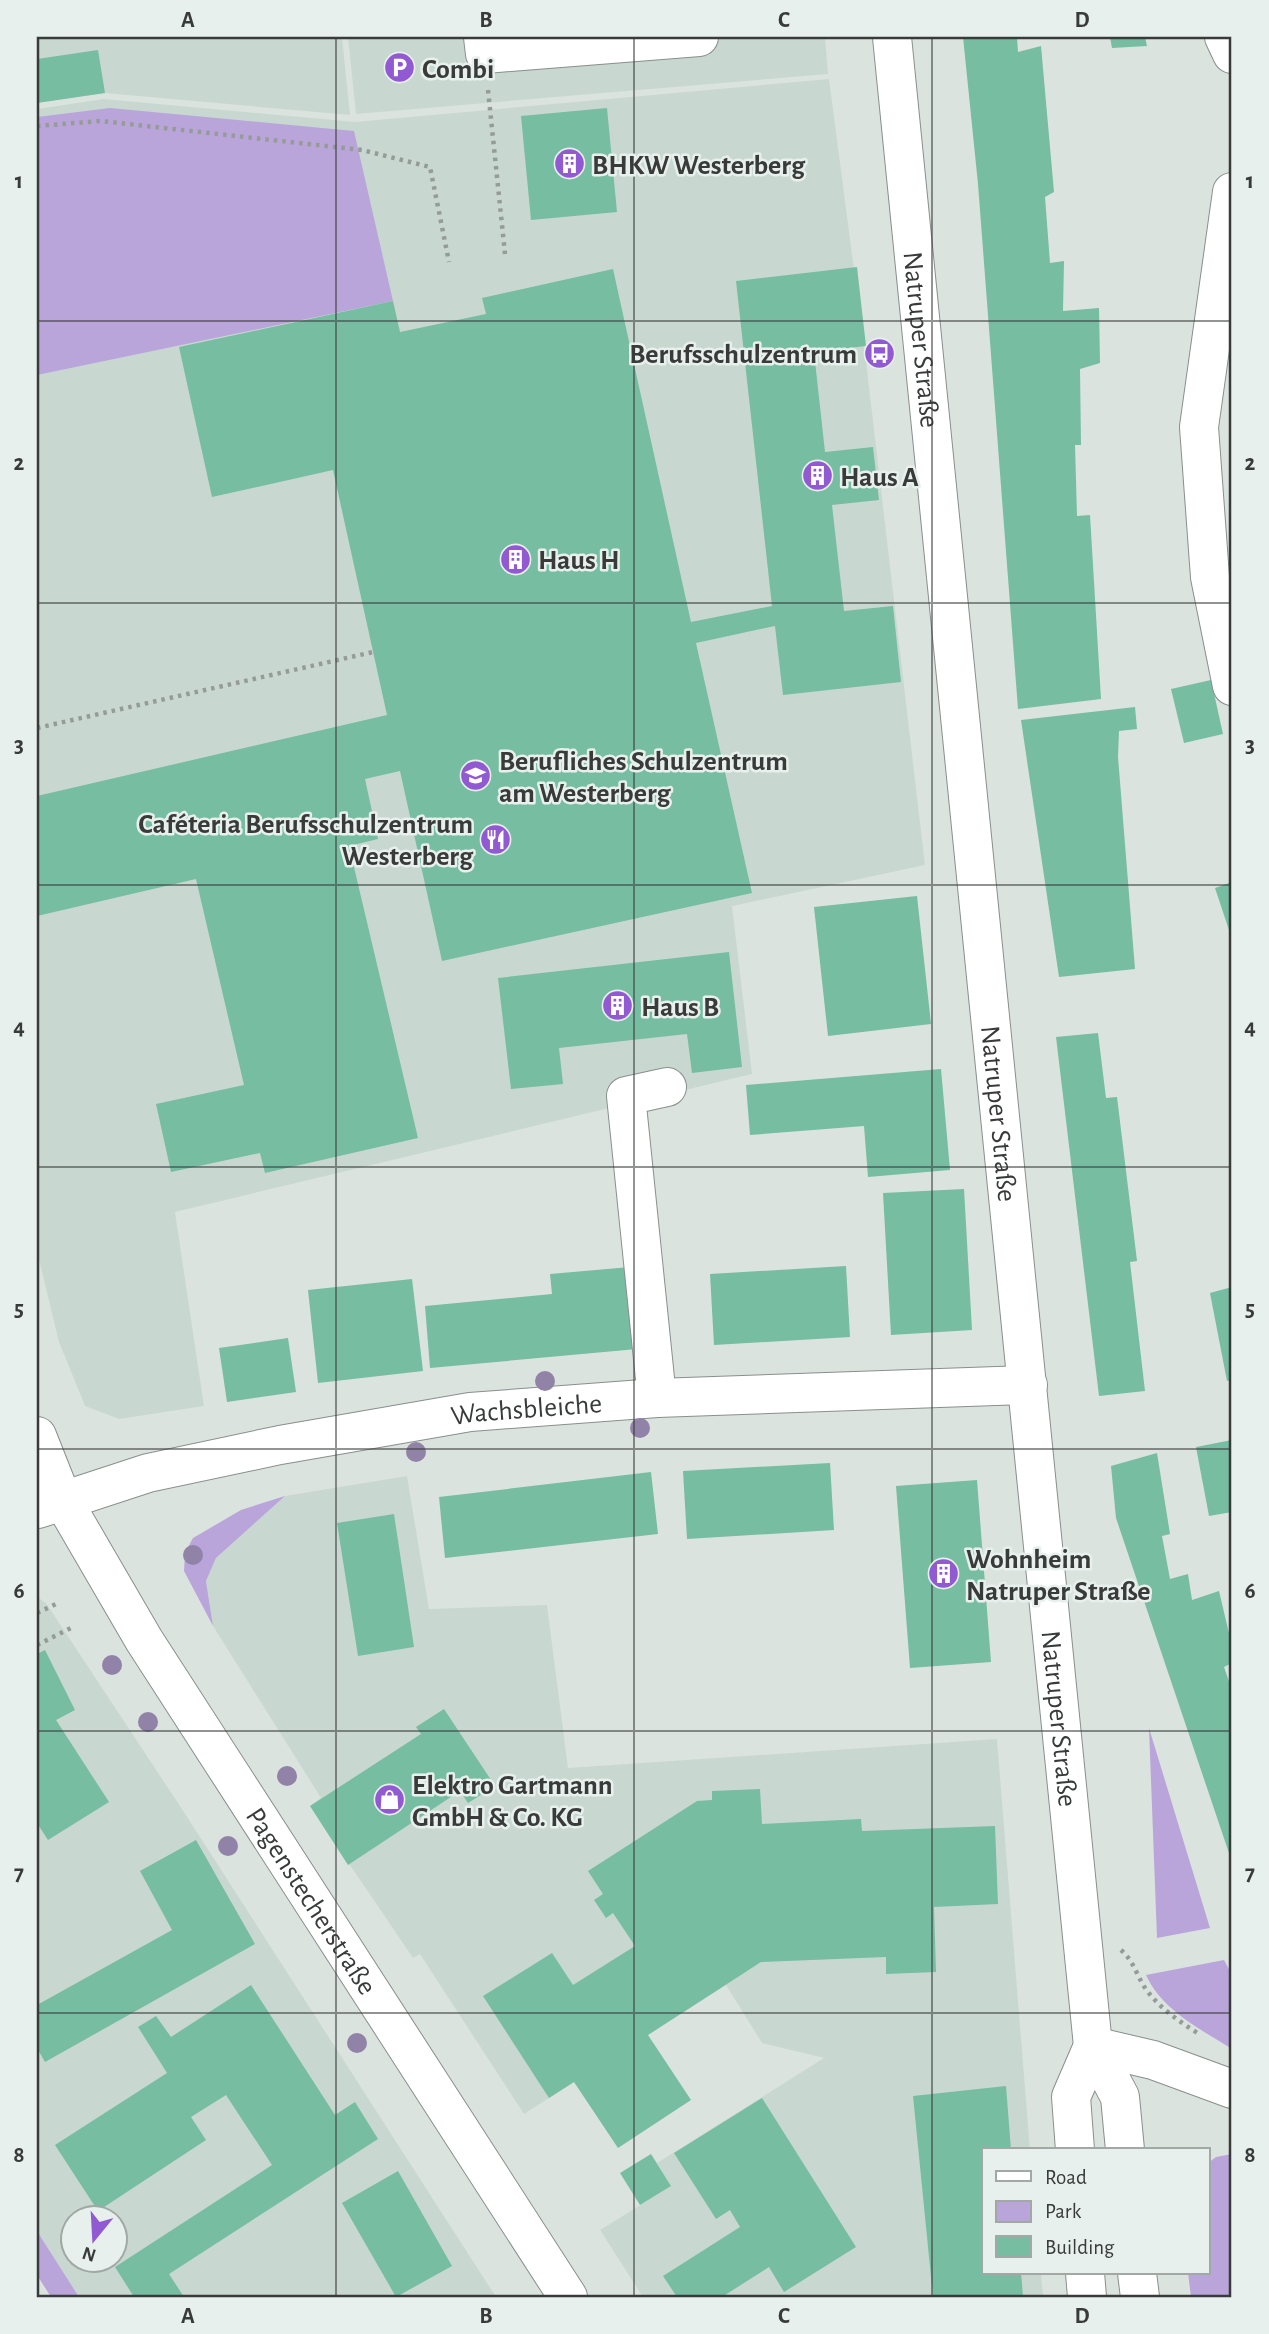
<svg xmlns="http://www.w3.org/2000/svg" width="1269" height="2334" font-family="'Alegreya Sans',sans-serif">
	<rect width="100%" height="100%" fill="#dbe3df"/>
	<g fill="#c8d8d1" fill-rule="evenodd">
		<polygon points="37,37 342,37 350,115 105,93 37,103"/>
		<polygon points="348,37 825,37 828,74 356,114"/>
		<polygon points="829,79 866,361 925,865 732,906 752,1074 175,1212 204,1406 119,1419 85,1406 59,1342 37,1251 37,109 104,99 355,122"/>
		<polygon points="407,1476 429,1609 547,1605 568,1768 997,1739 1030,2150 984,2150 984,2273 1041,2273 1043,2297 643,2297 600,2230 671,2186 657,2163 824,2058 762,2043 726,1985 524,2114 420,1954 413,1958 310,1806 321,1798 213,1626 206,1581 216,1558 285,1496"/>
		<path d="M37,1597L46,1603L180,1806L496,2297H79L37,2231ZM74,2218H116V2260H74Z"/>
	</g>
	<g fill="#baa5da">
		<polygon points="110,108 354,131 393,301 37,375 37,117"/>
		<polygon points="285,1496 216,1558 206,1581 213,1626 184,1571 185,1553 193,1538 241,1510"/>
		<polygon points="1149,1728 1210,1928 1157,1938"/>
		<path d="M1224,1960L1232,1975V2049C1200,2029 1162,2010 1146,1975Z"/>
		<polygon points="1232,2154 1232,2297 1191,2297 1188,2273 1208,2273 1208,2163 1216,2157"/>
		<polygon points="37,2231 79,2297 51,2297 37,2275"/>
	</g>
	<g fill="#76bda2">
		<polygon points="963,37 1017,37 1018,52 1041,46 1054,192 1045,197 1050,263 1064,261 1063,311 1099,308 1100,363 1080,369 1081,445 1075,445 1077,516 1090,515 1101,699 1018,709 978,184"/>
		<polygon points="1110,37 1145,37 1147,46 1112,48"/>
		<polygon points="98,50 105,93 37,103 37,59"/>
		<polygon points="607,108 617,212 531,220 521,116"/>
		<polygon points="857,267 866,346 814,352 825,452 873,447 879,500 832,505 844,611 893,606 901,682 783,695 775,626 696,643 752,893 442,961 400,771 365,779 378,839 349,846 418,1138 265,1173 260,1153 171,1172 156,1104 244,1085 196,879 37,916 37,796 387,715 333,470 212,497 179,347 393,301 400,332 486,314 482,298 613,269 691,622 772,606 736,281"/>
		<polygon points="1211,680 1223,734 1184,743 1171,689"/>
		<polygon points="1135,707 1137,729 1119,731 1118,757 1135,969 1059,977 1021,720"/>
		<polygon points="1232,882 1232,939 1215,888"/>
		<polygon points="917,896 931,1024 828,1036 814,907"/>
		<polygon points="729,952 742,1067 692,1073 687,1034 559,1048 563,1084 511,1089 498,978"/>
		<polygon points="1098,1033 1106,1098 1117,1097 1137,1261 1130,1262 1145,1391 1099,1396 1056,1037"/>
		<polygon points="941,1069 950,1170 868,1177 864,1126 750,1135 746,1085"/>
		<polygon points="964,1189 972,1330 891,1335 883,1193"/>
		<polygon points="846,1266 850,1337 714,1345 710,1274"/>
		<polygon points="630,1267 637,1349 430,1368 425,1306 552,1294 550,1274"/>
		<polygon points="412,1279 423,1371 318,1383 308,1290"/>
		<polygon points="1232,1287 1232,1380 1227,1381 1210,1293"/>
		<polygon points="288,1338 296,1392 227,1402 219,1348"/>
		<polygon points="1232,1440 1232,1512 1209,1516 1196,1447"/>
		<polygon points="1157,1453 1170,1534 1162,1536 1170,1579 1188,1574 1192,1600 1219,1591 1232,1646 1232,1663 1224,1667 1232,1690 1232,1862 1116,1518 1111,1466"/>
		<polygon points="830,1463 834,1530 687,1539 683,1471"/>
		<polygon points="651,1472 658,1534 445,1558 439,1497"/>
		<polygon points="977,1480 991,1662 910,1668 896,1486"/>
		<polygon points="394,1514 414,1647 358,1656 337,1523"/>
		<polygon points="45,1650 75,1710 56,1720 109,1802 48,1840 37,1823 37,1654"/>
		<polygon points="444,1709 495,1786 468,1803 460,1791 348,1865 310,1806 421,1734 416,1727"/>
		<polygon points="760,1789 762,1824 861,1819 862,1831 995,1826 998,1904 934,1907 936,1972 886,1974 886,1957 761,1962 648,2035 691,2100 618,2148 574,2082 549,2098 483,1996 552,1953 573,1985 635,1946 613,1913 606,1918 594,1900 603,1894 588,1871 697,1801 712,1800 712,1791"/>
		<polygon points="196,1840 255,1944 45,2062 37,2048 37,2005 172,1930 140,1871"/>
		<polygon points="251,1985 335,2115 355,2102 378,2139 169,2274 184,2297 134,2297 115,2267 272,2165 226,2095 191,2117 206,2140 98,2211 55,2145 167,2073 138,2027 156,2016 171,2037"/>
		<polygon points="1006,2086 1011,2150 984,2150 984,2273 1021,2273 1023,2297 933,2297 913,2096"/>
		<polygon points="762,2098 856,2247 784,2292 769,2267 722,2297 677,2297 663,2276 740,2227 730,2210 716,2219 674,2153"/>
		<polygon points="651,2154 671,2186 640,2205 620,2173"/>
		<polygon points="398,2171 452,2266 396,2297 342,2203"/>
	</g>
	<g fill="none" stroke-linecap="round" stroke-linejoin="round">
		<defs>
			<g id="minor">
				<polyline points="483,37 485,54 699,37"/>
				<polyline points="1224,37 1232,54"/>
				<polyline points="1232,192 1199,427 1210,577 1232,686"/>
				<polyline points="657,1398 626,1096 667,1087"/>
				<path id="s1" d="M37,1436L62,1499L144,1640L568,2297"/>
				<path id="s2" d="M38,1509L148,1473L280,1445L470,1412L657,1398L1028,1385"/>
				<polyline points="1093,2046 1153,2060 1232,2089"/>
			</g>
			<g id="major">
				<path id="s3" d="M892,37L1093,2046L1120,2097L1125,2150"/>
				<polyline points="1075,2150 1071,2097 1093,2046"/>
				<polyline points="1085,2273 1087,2297"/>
				<polyline points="1137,2273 1140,2297"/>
			</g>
		</defs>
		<use href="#minor" stroke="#888f8c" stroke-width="40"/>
		<use href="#major" stroke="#888f8c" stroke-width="40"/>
		<g stroke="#959b98" stroke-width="4.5" stroke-dasharray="3.5 5" stroke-linecap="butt">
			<polyline points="488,90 505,254"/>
			<polyline points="37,126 101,121 362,150 430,167 449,262"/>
			<polyline points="37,728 373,652"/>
			<polyline points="37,1613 56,1604"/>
			<polyline points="37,1645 71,1628"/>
			<path d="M1121,1950C1135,1962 1137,1978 1148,1992C1161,2009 1180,2022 1199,2034"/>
		</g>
		<use href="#minor" stroke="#fff" stroke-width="38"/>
		<use href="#major" stroke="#fff" stroke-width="38"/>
	</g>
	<g fill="#9183a7">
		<circle cx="545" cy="1381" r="10"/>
		<circle cx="640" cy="1428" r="10"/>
		<circle cx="416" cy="1452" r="10"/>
		<circle cx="193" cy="1555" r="10"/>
		<circle cx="112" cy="1665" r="10"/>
		<circle cx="148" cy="1722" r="10"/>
		<circle cx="287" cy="1776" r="10"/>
		<circle cx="228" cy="1846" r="10"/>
		<circle cx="357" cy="2043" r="10"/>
	</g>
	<path fill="none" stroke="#383b3a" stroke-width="2" stroke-opacity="0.55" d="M336,37V2297M634,37V2297M932,37V2297M37,321H1232M37,603H1232M37,885H1232M37,1167H1232M37,1449H1232M37,1731H1232M37,2013H1232"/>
	<defs>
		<symbol id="parking-disc" viewBox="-11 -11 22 22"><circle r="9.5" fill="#925ad2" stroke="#e8f0ed"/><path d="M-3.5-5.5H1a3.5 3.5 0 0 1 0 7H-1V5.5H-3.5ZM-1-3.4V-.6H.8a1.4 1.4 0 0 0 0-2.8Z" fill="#fff"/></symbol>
		<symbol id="building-disc" viewBox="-11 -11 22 22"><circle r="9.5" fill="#925ad2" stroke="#e8f0ed"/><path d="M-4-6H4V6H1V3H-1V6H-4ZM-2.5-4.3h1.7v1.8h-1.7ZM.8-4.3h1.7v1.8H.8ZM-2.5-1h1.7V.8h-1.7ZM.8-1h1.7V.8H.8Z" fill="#fff"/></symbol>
		<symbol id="bus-disc" viewBox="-11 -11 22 22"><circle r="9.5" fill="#925ad2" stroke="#e8f0ed"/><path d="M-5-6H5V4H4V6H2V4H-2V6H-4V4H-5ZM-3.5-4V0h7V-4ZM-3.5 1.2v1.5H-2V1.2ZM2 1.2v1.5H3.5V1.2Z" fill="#fff"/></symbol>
		<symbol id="school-disc" viewBox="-11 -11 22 22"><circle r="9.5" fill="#925ad2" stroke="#e8f0ed"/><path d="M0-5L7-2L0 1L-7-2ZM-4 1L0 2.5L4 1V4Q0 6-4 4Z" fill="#fff"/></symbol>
		<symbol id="restaurant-disc" viewBox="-11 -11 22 22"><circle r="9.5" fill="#925ad2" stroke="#e8f0ed"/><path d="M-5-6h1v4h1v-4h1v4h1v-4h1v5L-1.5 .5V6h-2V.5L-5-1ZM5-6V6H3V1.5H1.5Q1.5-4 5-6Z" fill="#fff"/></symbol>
		<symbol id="shop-disc" viewBox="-11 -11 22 22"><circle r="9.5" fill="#925ad2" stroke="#e8f0ed"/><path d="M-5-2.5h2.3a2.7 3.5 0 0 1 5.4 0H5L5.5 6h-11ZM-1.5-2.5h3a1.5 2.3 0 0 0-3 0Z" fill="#fff"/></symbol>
	</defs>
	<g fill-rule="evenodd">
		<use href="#parking-disc" x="382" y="50" width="35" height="35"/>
		<use href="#building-disc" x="552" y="146" width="35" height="35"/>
		<use href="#bus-disc" x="862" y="336" width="35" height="35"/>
		<use href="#building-disc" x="800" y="458" width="35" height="35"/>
		<use href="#building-disc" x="498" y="542" width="35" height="35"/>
		<use href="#school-disc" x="458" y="758" width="35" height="35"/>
		<use href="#restaurant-disc" x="478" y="822" width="35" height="35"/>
		<use href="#building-disc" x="600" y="988" width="35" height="35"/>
		<use href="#building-disc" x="926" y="1556" width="35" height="35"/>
		<use href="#shop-disc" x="372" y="1782" width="35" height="35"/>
	</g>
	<g text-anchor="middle" stroke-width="5" stroke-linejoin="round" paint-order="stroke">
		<g font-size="28" font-weight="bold" fill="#383b3a" stroke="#e8f0ed" text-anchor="start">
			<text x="422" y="78">Combi</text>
			<text x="592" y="174">BHKW Westerberg</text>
			<text x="857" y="363" text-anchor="end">Berufsschulzentrum</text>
			<text x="840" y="486">Haus A</text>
			<text x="538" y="569">Haus H</text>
			<text x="499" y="770">Berufliches Schulzentrum<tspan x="499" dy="32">am Westerberg</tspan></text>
			<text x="473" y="833" text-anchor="end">Caféteria Berufsschulzentrum<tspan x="473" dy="32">Westerberg</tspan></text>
			<text x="641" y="1016">Haus B</text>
			<text x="966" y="1568">Wohnheim<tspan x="966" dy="32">Natruper Straße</tspan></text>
			<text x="412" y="1794">Elektro Gartmann<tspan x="412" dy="32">GmbH &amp; Co. KG</tspan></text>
		</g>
		<g font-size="28" fill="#383b3a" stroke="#e8f0ed">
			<text dy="10" stroke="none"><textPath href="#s3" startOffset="304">Natruper Straße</textPath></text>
			<text dy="10" stroke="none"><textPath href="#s3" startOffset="1082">Natruper Straße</textPath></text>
			<text dy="10" stroke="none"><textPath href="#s2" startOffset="500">Wachsbleiche</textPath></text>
			<text dy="10" stroke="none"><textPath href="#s3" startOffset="1690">Natruper Straße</textPath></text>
			<text dy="10" stroke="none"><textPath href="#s1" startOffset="541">Pagenstecherstraße</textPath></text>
		</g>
	</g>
	<rect width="1269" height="2334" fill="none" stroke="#e8f0ed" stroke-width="77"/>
	<rect x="982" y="2148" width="228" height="126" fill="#e8f0ed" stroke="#a2a8a5" stroke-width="2"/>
	<rect x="996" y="2171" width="35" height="10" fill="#ffffff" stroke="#a2a8a5" stroke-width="2"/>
	<text x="1045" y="2184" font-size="21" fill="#383b3a">Road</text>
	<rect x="996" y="2201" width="35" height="21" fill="#baa5da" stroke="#a2a8a5" stroke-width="2"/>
	<text x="1045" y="2218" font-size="21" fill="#383b3a">Park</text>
	<rect x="996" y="2236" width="35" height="21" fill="#76bda2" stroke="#a2a8a5" stroke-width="2"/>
	<text x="1045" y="2254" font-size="21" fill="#383b3a">Building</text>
	<g transform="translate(94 2239) rotate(198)"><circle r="33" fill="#e8f0ed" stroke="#a2a8a5" stroke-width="2"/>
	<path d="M0-5L12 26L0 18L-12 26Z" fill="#925ad2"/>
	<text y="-10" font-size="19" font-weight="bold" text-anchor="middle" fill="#383b3a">N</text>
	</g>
	<rect x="38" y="38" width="1192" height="2258" fill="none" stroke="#383b3a" stroke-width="2.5"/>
	<g font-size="23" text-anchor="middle" font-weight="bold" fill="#383b3a">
		<text x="188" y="27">A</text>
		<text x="486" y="27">B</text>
		<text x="784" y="27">C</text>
		<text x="1082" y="27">D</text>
		<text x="19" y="188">1</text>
		<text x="1250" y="188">1</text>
		<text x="19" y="470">2</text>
		<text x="1250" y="470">2</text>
		<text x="19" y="752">3</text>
		<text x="1250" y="752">3</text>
		<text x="19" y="1034">4</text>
		<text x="1250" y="1034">4</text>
		<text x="19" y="1316">5</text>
		<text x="1250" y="1316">5</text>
		<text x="19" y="1598">6</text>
		<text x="1250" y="1598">6</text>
		<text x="19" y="1880">7</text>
		<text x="1250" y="1880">7</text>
		<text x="19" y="2162">8</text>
		<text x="1250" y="2162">8</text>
		<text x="188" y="2323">A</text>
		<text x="486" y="2323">B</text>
		<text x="784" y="2323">C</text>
		<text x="1082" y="2323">D</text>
	</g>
</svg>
